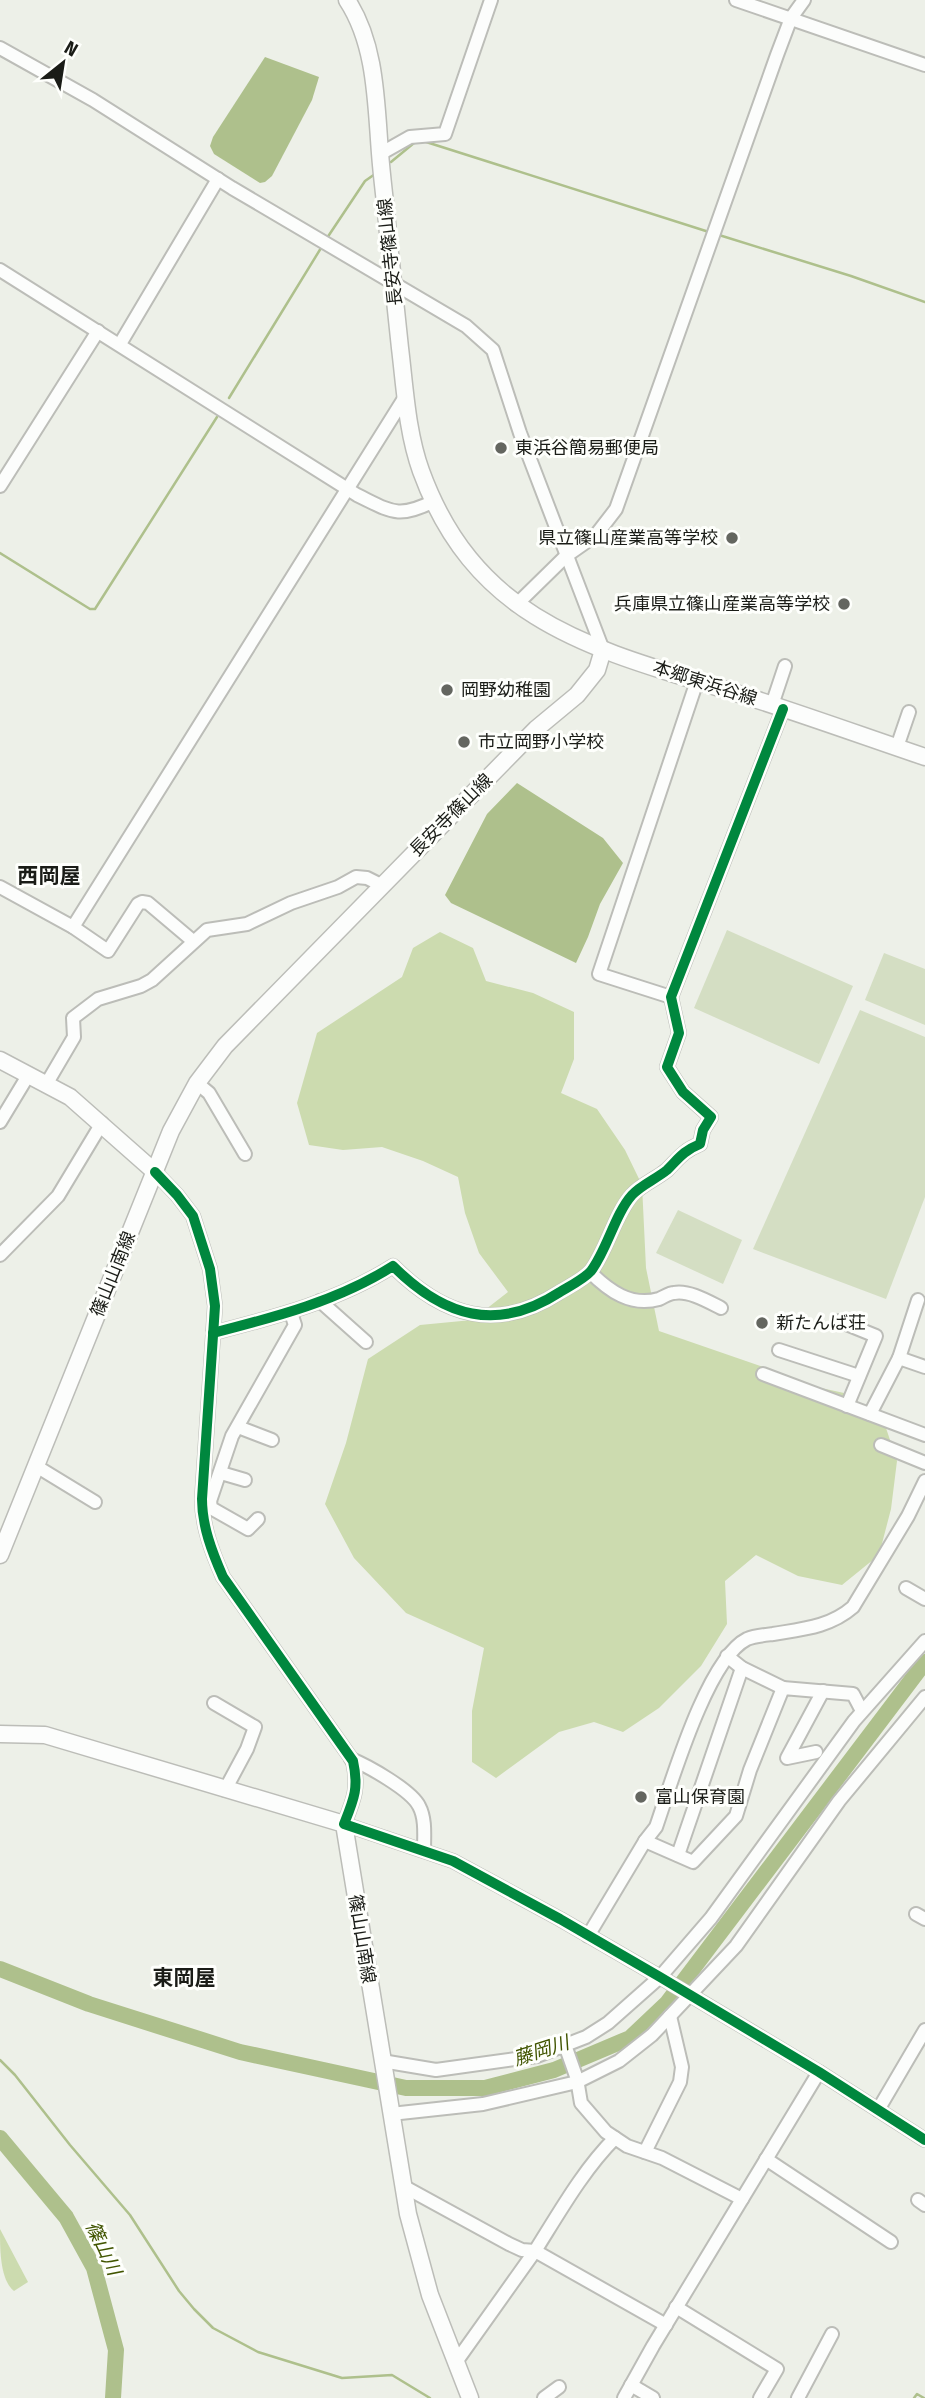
<svg xmlns="http://www.w3.org/2000/svg" width="925" height="2398" font-family="'Fira Sans Condensed','Noto Sans JP',sans-serif">
	<rect width="100%" height="100%" fill="#edf0e8"/>
	<g fill="#d4dec3">
		<polygon points="727,930 853,986 819,1064 694,1008"/>
		<polygon points="884,953 925,969 925,1025 865,1000"/>
		<polygon points="860,1010 925,1037 925,1197 886,1299 753,1249"/>
		<polygon points="678,1210 742,1240 723,1284 656,1253"/>
	</g>
	<g fill="#ccdbaf">
		<polygon points="440,932 473,948 486,981 533,993 574,1012 574,1059 561,1093 597,1109 625,1150 642,1185 646,1268 659,1331 778,1372 803,1384 844,1393 884,1422 897,1461 891,1509 879,1555 842,1585 798,1576 756,1555 725,1581 727,1624 701,1666 659,1708 623,1732 594,1722 559,1732 496,1778 472,1762 472,1711 484,1648 406,1613 354,1558 325,1504 346,1443 368,1359 420,1325 472,1320 508,1292 479,1253 465,1213 458,1177 423,1161 382,1147 343,1150 309,1145 297,1103 317,1033 402,977 413,948"/>
		<path d="M0,2229L28,2282L14,2291C0,2280 0,2250 0,2229Z"/>
	</g>
	<g fill="#aec08c">
		<polygon points="265,57 319,77 312,100 272,176 265,182 260,183 214,154 210,146 213,137"/>
		<polygon points="517,783 603,838 623,863 600,904 588,937 576,963 451,903 445,895 487,814"/>
	</g>
	<g fill="none" stroke-linecap="round" stroke-linejoin="round">
		<g stroke="#aec08c" stroke-width="2.5">
			<polyline points="391,162 414,143 423,141 709,232"/>
			<polyline points="719,235 851,276 925,302"/>
			<polyline points="327,238 365,181 375,174"/>
			<polyline points="229,398 321,248"/>
			<polyline points="0,553 90,609 95,609 217,417"/>
			<polyline points="0,2060 15,2075 70,2145 130,2215 179,2291 194,2309 213,2328 258,2352 342,2378 392,2375 430,2398"/>
			<polyline points="914,2398 917,2394 924,2398"/>
		</g>
		<g stroke="#aec08c" stroke-width="16">
			<polyline points="0,1969 89,2004 240,2052 406,2088 485,2088 554,2070 630,2038 667,2003 925,1662"/>
			<polyline points="0,2138 66,2217 94,2268 116,2350 113,2398"/>
		</g>
		<defs>
			<g id="minor">
				<polyline points="736,0 925,65"/>
				<polyline points="0,48 93,100 232,188 466,326 493,350 520,433 603,650"/>
				<polyline points="380,154 410,137 445,134 491,0"/>
				<path d="M0,270L357,495C392,512 398,519 434,501"/>
				<polyline points="120,344 218,179"/>
				<polyline points="0,486 98,331"/>
				<polyline points="516,605 566,556 596,535 616,509 777,55 791,18 804,0"/>
				<polyline points="772,705 785,666"/>
				<polyline points="897,747 909,712"/>
				<polyline points="0,887 73,927 108,951 138,904 142,902 148,903 193,941"/>
				<polyline points="73,927 405,397"/>
				<polyline points="671,997 599,974 697,681"/>
				<polyline points="47,1083 74,1037 73,1018 98,999 141,986 152,980 207,930 247,924 291,903 338,887 356,877 367,878 381,885"/>
				<polyline points="197,1083 209,1093 245,1154"/>
				<polyline points="0,1122 29,1074"/>
				<path d="M155,1172L177,1195L193,1216L210,1269L215,1306L202,1499C202,1526 212,1552 223,1577L353,1761C359,1788 354,1799 344,1824L453,1861L560,1919L660,1977L819,2072L925,2140"/>
				<polyline points="0,1255 58,1196 102,1123"/>
				<path d="M590,1272C609,1291 631,1307 659,1299C664,1297 669,1293 674,1293C689,1290 709,1302 721,1308"/>
				<polyline points="320,1301 366,1342"/>
				<polyline points="839,1321 876,1336 847,1406"/>
				<path d="M213,1333C275,1317 338,1301 393,1266C444,1317 497,1333 560,1292C570,1286 584,1279 591,1271C607,1250 615,1214 632,1195C641,1185 656,1179 667,1170C679,1158 683,1151 700,1144L703,1130L711,1117L683,1092L667,1067L679,1033L671,997L783,709"/>
				<polyline points="779,1350 859,1376"/>
				<polyline points="899,1358 918,1300"/>
				<polyline points="763,1374 925,1435"/>
				<polyline points="870,1414 899,1358 925,1367"/>
				<polyline points="238,1427 272,1440"/>
				<polyline points="881,1445 925,1463"/>
				<polyline points="36,1466 95,1502"/>
				<polyline points="221,1473 245,1480"/>
				<polyline points="202,1499 210,1501 232,1436 295,1325 291,1313"/>
				<polyline points="210,1501 211,1508 248,1529 258,1519"/>
				<polyline points="906,1588 925,1599"/>
				<polyline points="727,1656 742,1668 783,1688"/>
				<polyline points="214,1703 255,1727 247,1749 225,1790"/>
				<polyline points="816,1752 787,1758 823,1691"/>
				<path d="M351,1759C368,1766 411,1790 419,1806C426,1819 424,1836 424,1850"/>
				<polyline points="645,1841 693,1862 736,1816 750,1770 783,1688 853,1694 862,1711"/>
				<polyline points="678,1855 742,1668"/>
				<polyline points="916,1914 925,1919"/>
				<path d="M588,1936L645,1841L656,1827C671,1784 707,1659 747,1639C754,1636 765,1635 773,1634C803,1629 830,1627 853,1607L908,1516L925,1481"/>
				<polyline points="565,2045 577,2079 581,2103 606,2132 627,2146 662,2158 742,2199"/>
				<polyline points="382,2061 436,2070 537,2056 586,2037 608,2023 660,1977 711,1918 854,1721 925,1641"/>
				<polyline points="878,2110 925,2030"/>
				<polyline points="391,2114 483,2104 577,2082 619,2061 652,2035 736,1946 839,1801 925,1697"/>
				<polyline points="645,2152 680,2082 682,2067 670,2016"/>
				<polyline points="766,2159 891,2242"/>
				<path d="M403,2186L509,2244L522,2250L535,2251C559,2213 583,2170 615,2138"/>
				<polyline points="918,2200 925,2205"/>
				<polyline points="676,2307 777,2369 760,2398"/>
				<polyline points="456,2362 535,2251 666,2325"/>
				<polyline points="631,2385 653,2398"/>
				<polyline points="544,2398 559,2387"/>
				<polyline points="624,2398 653,2346 819,2072"/>
				<polyline points="798,2398 832,2334"/>
			</g>
			<g id="major">
				<path d="M347,0C376,44 376,102 380,153C382,180 386,207 388,234C392,272 396,310 400,348C405,389 407,432 421,471C477,625 598,650 739,694C802,714 863,736 925,757"/>
				<polyline points="0,1060 70,1097 155,1172"/>
				<polyline points="0,1555 171,1131 197,1083 225,1046 536,729 577,695 597,670 603,650"/>
				<polyline points="0,1734 45,1735 344,1824 408,2214 430,2295 470,2398"/>
			</g>
		</defs>
		<use href="#minor" stroke="#bcbdb8" stroke-width="16"/>
		<use href="#major" stroke="#bcbdb8" stroke-width="19"/>
		<use href="#minor" stroke="#fcfdfc" stroke-width="12"/>
		<use href="#major" stroke="#fcfdfc" stroke-width="16"/>
		<defs>
			<g id="cycleway">
				<path d="M155,1172L177,1195L193,1216L210,1269L215,1306L202,1499C202,1526 212,1552 223,1577L353,1761C359,1788 354,1799 344,1824L453,1861L560,1919L660,1977L819,2072L925,2140"/>
				<path d="M213,1333C275,1317 338,1301 393,1266C444,1317 497,1333 560,1292C570,1286 584,1279 591,1271C607,1250 615,1214 632,1195C641,1185 656,1179 667,1170C679,1158 683,1151 700,1144L703,1130L711,1117L683,1092L667,1067L679,1033L671,997L783,709"/>
			</g>
		</defs>
		<use href="#cycleway" stroke="#fefffc" stroke-width="15"/>
		<use href="#cycleway" stroke="#00873e" stroke-width="10"/>
	</g>
	<g fill="#646660" stroke="#fefffc" stroke-width="2.5">
		<circle cx="501" cy="448" r="7"/>
		<circle cx="732" cy="538" r="7"/>
		<circle cx="844" cy="604" r="7"/>
		<circle cx="447" cy="690" r="7"/>
		<circle cx="464" cy="742" r="7"/>
		<circle cx="762" cy="1323" r="7"/>
		<circle cx="641" cy="1797" r="7"/>
	</g>
	<g text-anchor="middle" stroke-width="6" stroke-linejoin="round" paint-order="stroke">
		<g font-size="18" fill="#1a1c17" stroke="#fefffc">
			<text transform="translate(390 252) rotate(-96)" y="6">長安寺篠山線</text>
			<text transform="translate(705 683) rotate(18)" y="6">本郷東浜谷線</text>
			<text transform="translate(451 815) rotate(-45)" y="6">長安寺篠山線</text>
			<text transform="translate(113 1274) rotate(-68)" y="6">篠山山南線</text>
			<text transform="translate(362 1939) rotate(81)" y="6">篠山山南線</text>
		</g>
		<g font-size="18" fill="#1a1c17" stroke="#fefffc" text-anchor="start">
			<text x="515" y="454">東浜谷簡易郵便局</text>
			<text x="718" y="544" text-anchor="end">県立篠山産業高等学校</text>
			<text x="830" y="610" text-anchor="end">兵庫県立篠山産業高等学校</text>
			<text x="461" y="696">岡野幼稚園</text>
			<text x="478" y="748">市立岡野小学校</text>
			<text x="776" y="1329">新たんば荘</text>
			<text x="655" y="1803">富山保育園</text>
		</g>
		<g font-size="19" font-style="italic" fill="#415500" stroke="#fefffc">
			<text transform="translate(541 2050) rotate(-18)" y="7">藤岡川</text>
			<text transform="translate(104 2248) rotate(65)" y="7">篠山川</text>
		</g>
		<g font-size="21" font-weight="bold" fill="#1a1c17" stroke="#fefffc">
			<text x="49" y="883">西岡屋</text>
			<text x="184" y="1985">東岡屋</text>
		</g>
	</g>
	<g transform="translate(63 63) rotate(30)" stroke="#fefffc" stroke-width="5" paint-order="stroke">
	<path d="M0-5L12 26L0 18L-12 26Z" fill="#1a1c17"/>
	<text y="-10" font-size="19" font-weight="bold" text-anchor="middle" fill="#1a1c17">N</text>
	</g>
</svg>
